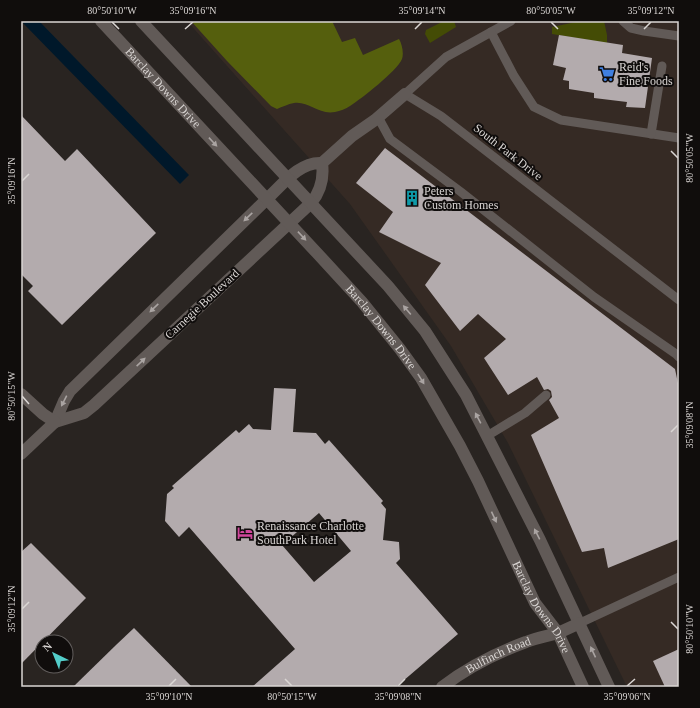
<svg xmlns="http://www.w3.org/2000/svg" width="700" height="708" font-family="Georgia,serif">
	<rect width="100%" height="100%" fill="#292421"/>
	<polygon fill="#352a24" points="187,21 679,21 679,687 627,687 508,443 451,346 350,204"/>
	<g fill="#444c05">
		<polygon points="444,21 454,21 456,27 430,43 425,34 426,30"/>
		<polygon points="581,21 604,21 607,35 607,43 552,34 552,27"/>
	</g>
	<path fill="#555f0d" d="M191,21H332L342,42L355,38L363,55L399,39C402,44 404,53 402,59C397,71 361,99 350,106C346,109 340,111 335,112C318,115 309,101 294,103C288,104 282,107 277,109L271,106L227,61Z"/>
	<polygon fill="#00182a" points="21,21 39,21 189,175 180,184"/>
	<g fill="#b3abad" fill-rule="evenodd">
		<polygon points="559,35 623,45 622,53 652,58 645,108 626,107 627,102 594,98 594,93 569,89 569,81 563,80 566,68 553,65"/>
		<polygon points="21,115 65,161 77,149 156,233 62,325 28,291 33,286 21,274"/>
		<polygon points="385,148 675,369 679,388 679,539 608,568 604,548 582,552 531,435 559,418 549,400 552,397 551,391 548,389 544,390 537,377 508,395 484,358 506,339 478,314 460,331 425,285 441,263 379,232 393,212 356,183"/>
		<path d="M274,388L296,389L293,432L316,433L325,444L329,440L383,501L381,503L386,509L383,540L399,542L400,559L396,563L458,634L396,687H252L295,649L189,527L179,537L165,521L167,494L174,488L172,486L236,430L239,433L249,424L253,429L271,430ZM319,513L351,551L314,582L282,545Z"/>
		<polygon points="31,543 86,598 21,664 21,552"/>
		<polygon points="134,628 192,687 73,687 116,645"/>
		<polygon points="679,649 679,687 665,687 653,661"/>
	</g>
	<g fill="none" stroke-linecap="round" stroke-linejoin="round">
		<g stroke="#615a57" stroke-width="9">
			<polyline points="511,21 446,57 405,94 441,116 679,300"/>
			<polyline points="623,21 631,28 644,31 679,36"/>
			<polyline points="491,32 514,76 534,107 561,120 679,138"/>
			<polyline points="378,117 390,139 461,192 594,297 676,354 679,357"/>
			<polyline points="651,134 662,66"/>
			<polyline points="487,436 525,413 546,395"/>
			<polyline points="580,623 679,577"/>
		</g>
		<g stroke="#615a57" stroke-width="12">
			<path d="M322,163C324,178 321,191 311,203L94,405L84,413L55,422L64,401L70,391L267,199C282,185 300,161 322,163L352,136L375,120L405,94"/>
			<polyline points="21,394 43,414 55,422 21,454"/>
			<path id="s1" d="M442,687C467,668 496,653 526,642C536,638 547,636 558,633"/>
		</g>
		<g stroke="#615a57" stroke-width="12">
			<path id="s2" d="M101,21L317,253L362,302L400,349L421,378L460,446L478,481L535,603L558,633L583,687"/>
			<polyline points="141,21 388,286 425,331 466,395 540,540 609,687"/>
			<polyline points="558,633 580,623"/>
		</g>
	</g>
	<defs><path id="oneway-solid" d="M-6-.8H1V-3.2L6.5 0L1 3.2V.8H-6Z"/></defs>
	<g fill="#aaa4a2">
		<use href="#oneway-solid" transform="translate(213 142) rotate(47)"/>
		<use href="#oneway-solid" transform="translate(248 217) rotate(136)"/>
		<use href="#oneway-solid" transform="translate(302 236) rotate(47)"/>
		<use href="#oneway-solid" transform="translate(154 308) rotate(136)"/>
		<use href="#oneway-solid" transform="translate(407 310) rotate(-130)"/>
		<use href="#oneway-solid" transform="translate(141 362) rotate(-43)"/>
		<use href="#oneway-solid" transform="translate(421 379) rotate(58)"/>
		<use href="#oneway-solid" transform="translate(64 401) rotate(117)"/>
		<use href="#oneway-solid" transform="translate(478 418) rotate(-118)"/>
		<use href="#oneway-solid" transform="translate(494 517) rotate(65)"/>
		<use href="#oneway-solid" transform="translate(537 534) rotate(-117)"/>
		<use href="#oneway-solid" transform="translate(593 652) rotate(-115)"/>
	</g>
	<path fill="none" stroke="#dad6d4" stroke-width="1.5" d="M112,22L119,29M551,22L558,29M185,29L193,22M415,29L422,22M644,29L651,22M671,151L678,158M22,181L29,174M22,396L29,404M671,432L678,425M22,609L29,602M671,622L678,629M285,679L292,686M169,686L176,679M398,686L405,679M627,686L635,679"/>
	<defs>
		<symbol id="supermarket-bare" viewBox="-9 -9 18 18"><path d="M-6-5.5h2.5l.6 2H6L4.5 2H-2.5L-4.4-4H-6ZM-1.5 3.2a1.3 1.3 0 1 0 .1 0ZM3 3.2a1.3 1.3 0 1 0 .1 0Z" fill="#3f7fe0" stroke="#100d0c" stroke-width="2.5" paint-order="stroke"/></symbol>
		<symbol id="building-bare" viewBox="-9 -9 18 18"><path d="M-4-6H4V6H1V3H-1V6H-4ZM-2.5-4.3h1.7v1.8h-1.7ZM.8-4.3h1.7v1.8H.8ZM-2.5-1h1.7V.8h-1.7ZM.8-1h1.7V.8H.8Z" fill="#0f9aa8" stroke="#100d0c" stroke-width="2.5" paint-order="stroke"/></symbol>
		<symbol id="hotel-bare" viewBox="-9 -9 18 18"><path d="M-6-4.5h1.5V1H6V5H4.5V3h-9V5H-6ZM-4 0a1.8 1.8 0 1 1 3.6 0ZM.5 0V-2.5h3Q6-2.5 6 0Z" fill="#d1479c" stroke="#100d0c" stroke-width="2.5" paint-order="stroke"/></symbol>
	</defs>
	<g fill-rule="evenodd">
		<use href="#supermarket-bare" x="596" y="63" width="22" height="22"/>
		<use href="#building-bare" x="401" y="187" width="22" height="22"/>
		<use href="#hotel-bare" x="234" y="522" width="22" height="22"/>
	</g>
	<g text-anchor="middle" stroke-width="4" stroke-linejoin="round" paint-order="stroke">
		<g font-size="12" fill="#dad6d4" stroke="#100d0c" text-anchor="start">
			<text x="619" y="71">Reid's<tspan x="619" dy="14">Fine Foods</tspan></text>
			<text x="424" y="195">Peters<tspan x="424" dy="14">Custom Homes</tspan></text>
			<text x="257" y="530">Renaissance Charlotte<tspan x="257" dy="14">SouthPark Hotel</tspan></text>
		</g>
		<g font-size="12" fill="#dad6d4" stroke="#100d0c">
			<text dy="4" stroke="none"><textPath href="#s2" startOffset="91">Barclay Downs Drive</textPath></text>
			<text transform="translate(508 152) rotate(38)" y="4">South Park Drive</text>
			<text transform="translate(202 304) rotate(-43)" y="4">Carnegie Boulevard</text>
			<text dy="4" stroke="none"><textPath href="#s2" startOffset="415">Barclay Downs Drive</textPath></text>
			<text dy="4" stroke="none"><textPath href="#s2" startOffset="739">Barclay Downs Drive</textPath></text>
			<text dy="4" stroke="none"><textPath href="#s1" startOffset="65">Bulfinch Road</textPath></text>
		</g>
	</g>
	<rect width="700" height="708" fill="none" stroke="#100d0c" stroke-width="44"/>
	<g transform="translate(54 654) rotate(317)"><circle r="19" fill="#100d0c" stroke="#615d5c"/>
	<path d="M0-3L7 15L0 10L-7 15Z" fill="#53cdc9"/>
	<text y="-6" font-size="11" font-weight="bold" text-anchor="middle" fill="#dad6d4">N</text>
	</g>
	<rect x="22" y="22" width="656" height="664" fill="none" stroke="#dad6d4" stroke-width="1.5"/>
	<g font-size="10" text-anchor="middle" fill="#dad6d4">
		<text x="112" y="14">80°50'10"W</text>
		<text x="193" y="14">35°09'16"N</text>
		<text x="422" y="14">35°09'14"N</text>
		<text x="551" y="14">80°50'05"W</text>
		<text x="651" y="14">35°09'12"N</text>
		<text transform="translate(689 158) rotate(-90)" y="4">80°50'05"W</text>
		<text transform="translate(11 181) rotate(-90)" y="4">35°09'16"N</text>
		<text transform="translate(11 396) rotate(-90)" y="4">80°50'15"W</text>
		<text transform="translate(689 425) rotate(-90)" y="4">35°09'08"N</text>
		<text transform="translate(11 609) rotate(-90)" y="4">35°09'12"N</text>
		<text transform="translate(689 629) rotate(-90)" y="4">80°50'10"W</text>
		<text x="169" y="700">35°09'10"N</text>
		<text x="292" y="700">80°50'15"W</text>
		<text x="398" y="700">35°09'08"N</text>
		<text x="627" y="700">35°09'06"N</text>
	</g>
</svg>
